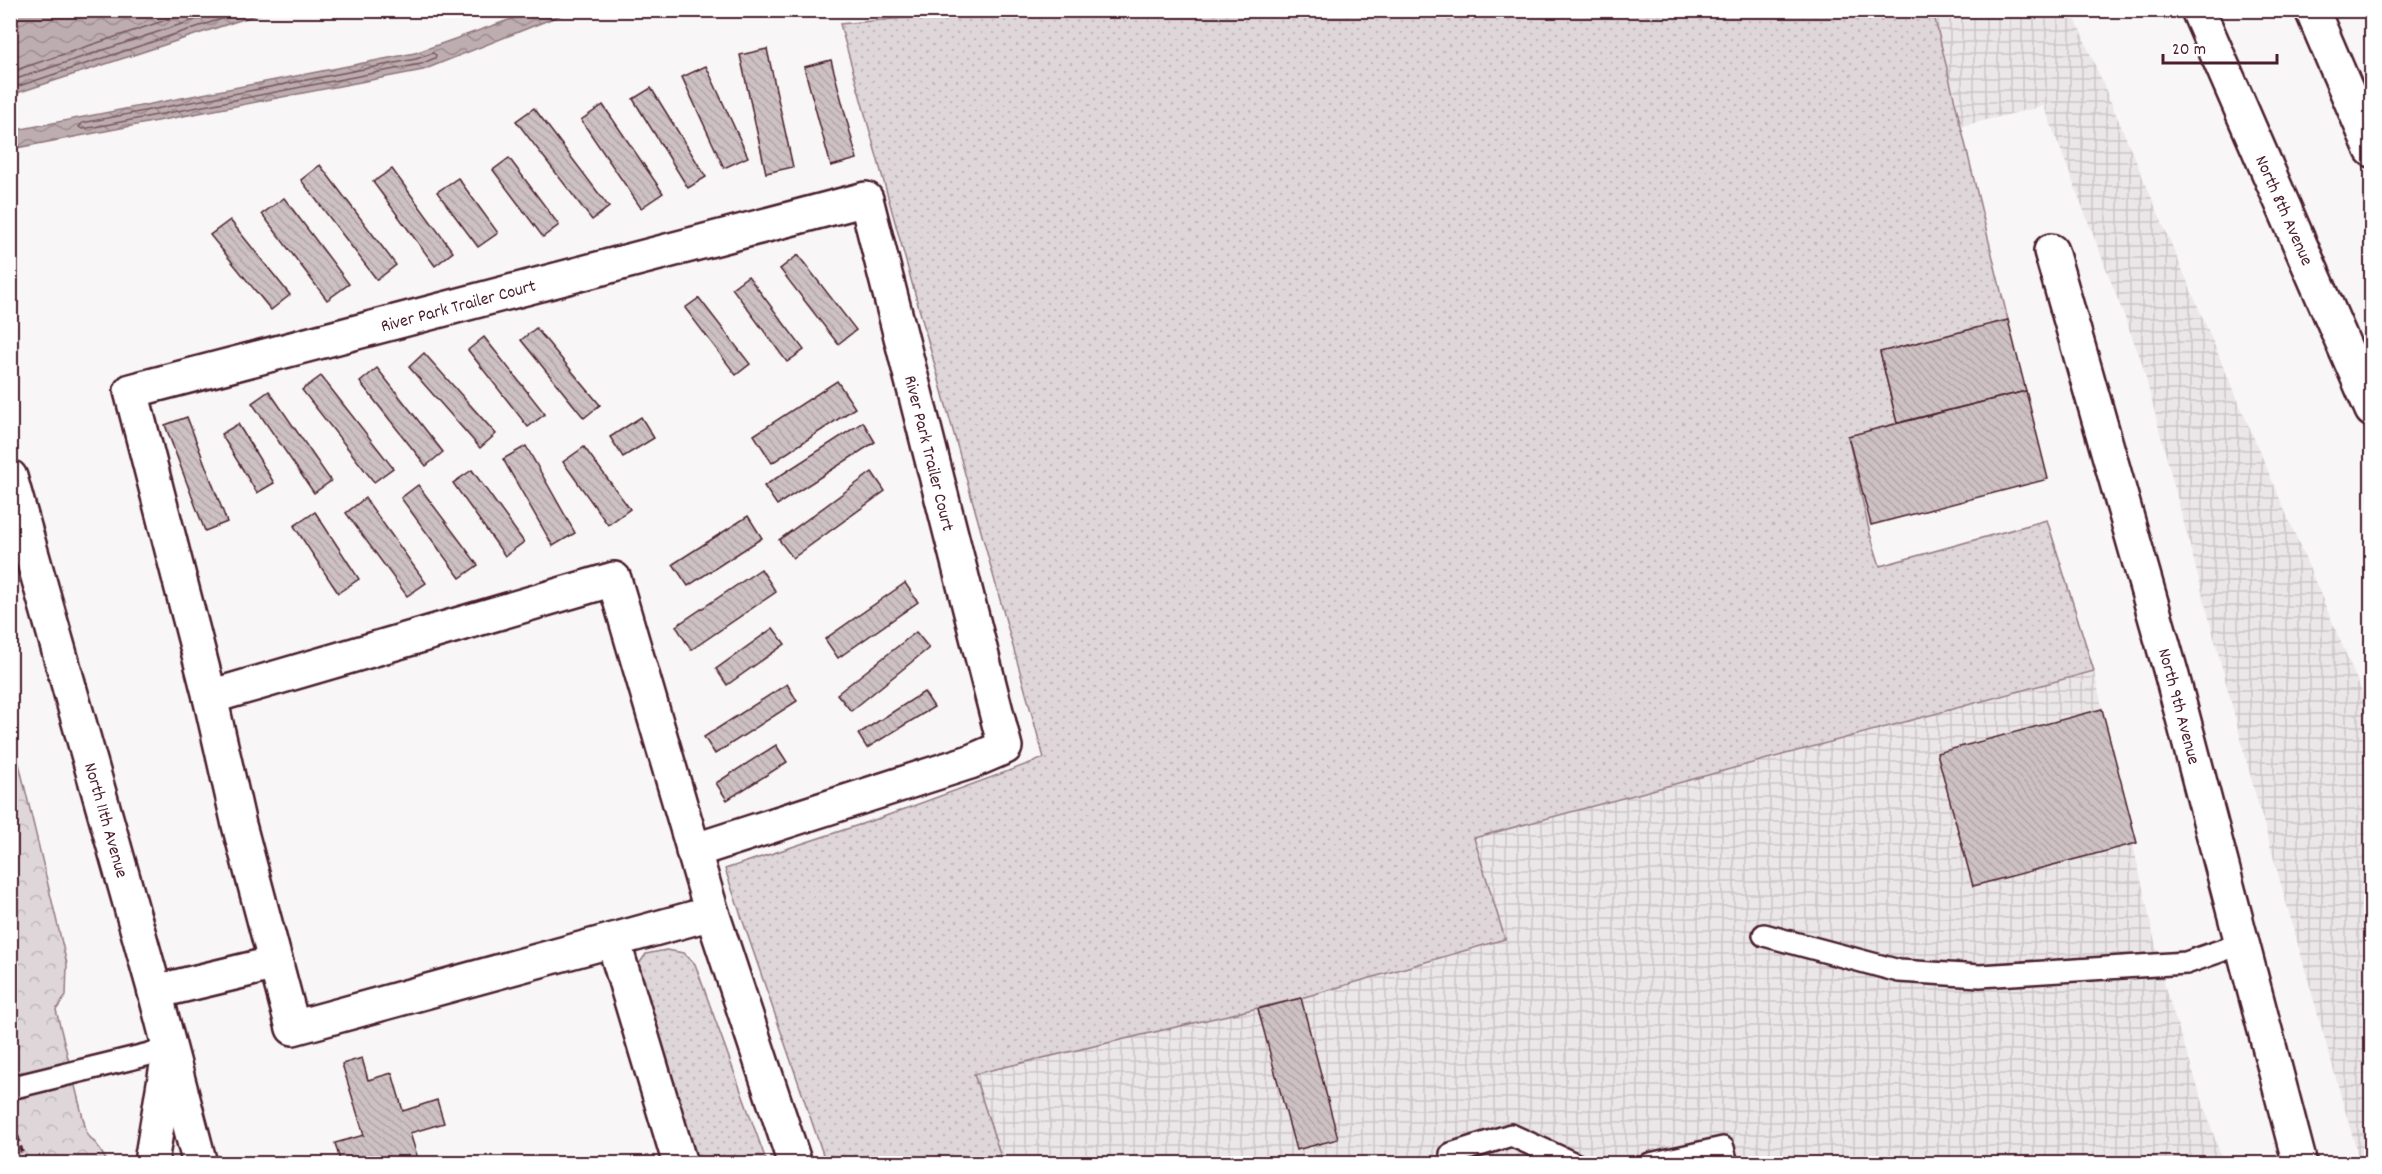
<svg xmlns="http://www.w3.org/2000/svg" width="2382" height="1174" font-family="Dekko,sans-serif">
	<defs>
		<pattern id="industrial-grid" width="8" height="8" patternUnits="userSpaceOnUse" patternTransform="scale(1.5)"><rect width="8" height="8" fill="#ebe6e8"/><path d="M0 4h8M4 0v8" fill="none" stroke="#cbc5c7"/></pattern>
		<pattern id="grass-dots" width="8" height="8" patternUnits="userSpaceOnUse" patternTransform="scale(1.5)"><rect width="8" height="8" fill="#ded6d9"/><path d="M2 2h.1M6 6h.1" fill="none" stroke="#c0b7ba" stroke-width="1.8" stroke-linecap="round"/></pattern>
		<pattern id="park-crowns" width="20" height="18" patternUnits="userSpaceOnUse" patternTransform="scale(1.5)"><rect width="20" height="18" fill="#ded6d9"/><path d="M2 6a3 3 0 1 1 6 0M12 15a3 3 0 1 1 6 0" fill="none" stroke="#c0b7ba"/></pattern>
		<pattern id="water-waves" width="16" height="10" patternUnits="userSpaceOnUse" patternTransform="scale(1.5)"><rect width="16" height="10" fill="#bdadb0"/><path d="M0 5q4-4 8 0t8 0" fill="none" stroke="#9c8c8f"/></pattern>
		<pattern id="building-back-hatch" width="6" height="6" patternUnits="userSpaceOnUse" patternTransform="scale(1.5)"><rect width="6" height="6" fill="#cdc1c4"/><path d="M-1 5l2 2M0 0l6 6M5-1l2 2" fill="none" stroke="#b2a5a9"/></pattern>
	</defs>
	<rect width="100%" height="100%" fill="#f8f6f7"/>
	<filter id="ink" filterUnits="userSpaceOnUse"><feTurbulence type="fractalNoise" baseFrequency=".0167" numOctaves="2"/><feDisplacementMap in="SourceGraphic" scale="12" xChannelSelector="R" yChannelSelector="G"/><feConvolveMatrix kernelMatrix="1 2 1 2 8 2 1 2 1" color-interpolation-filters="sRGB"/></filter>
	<g filter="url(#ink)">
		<g fill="url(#industrial-grid)">
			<polygon points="1934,11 2072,11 2371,713 2371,1163 2360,1163 2254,789 2141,360 2044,106 1962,126"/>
			<polygon points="2094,671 2166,991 2223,1163 1003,1163 973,1074 1301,998 1505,938 1473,838"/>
		</g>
		<g fill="url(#grass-dots)" stroke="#947a82" stroke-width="1.5">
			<polygon points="989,10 1933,11 2008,320 1880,352 1897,423 1848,437 1870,534 1880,566 2047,520 2094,671 1474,838 1505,939 1301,998 974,1074 1003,1163 826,1163 725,869 883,817 1044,758 840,24"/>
			<polygon points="666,950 684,953 695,964 767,1163 688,1163 634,971 646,954"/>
		</g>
		<polygon fill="url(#park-crowns)" stroke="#947a82" stroke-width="1.5" points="10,726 67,964 66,996 56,1010 87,1134 97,1145 108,1163 11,1163"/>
		<g fill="url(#water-waves)" stroke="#8f747b" stroke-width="1.5">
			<polygon points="11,10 268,10 268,11 11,95"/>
			<polygon points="534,11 571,11 423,70 11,149 11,131 415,53"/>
		</g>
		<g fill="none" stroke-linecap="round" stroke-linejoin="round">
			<g stroke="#785860" stroke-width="1.5">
				<polygon points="433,53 436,55 435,58 421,64 100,126 82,129 79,127 82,123 416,59"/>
				<polyline points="10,72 196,10"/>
				<polyline points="10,81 224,10"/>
				<polyline points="10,89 248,10"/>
			</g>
		</g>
		<g fill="url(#building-back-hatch)" stroke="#4a1f2b" stroke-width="1.5">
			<polygon points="767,49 793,167 766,173 740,55"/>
			<polygon points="831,60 857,159 831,166 804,67"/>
			<polygon points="706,66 748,157 724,168 682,77"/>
			<polygon points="651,88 706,177 688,188 633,99"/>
			<polygon points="603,105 663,193 641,208 581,120"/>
			<polygon points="534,108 609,207 592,220 516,121"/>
			<polygon points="509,158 559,225 543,237 493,170"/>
			<polygon points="320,165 396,265 377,280 301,180"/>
			<polygon points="392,169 453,252 435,266 373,182"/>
			<polygon points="458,178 498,233 478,247 437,192"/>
			<polygon points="284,198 349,284 327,300 262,214"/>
			<polygon points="230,220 290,295 271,310 210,235"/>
			<polygon points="798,255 856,330 838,344 780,269"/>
			<polygon points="748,276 804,350 787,362 732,288"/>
			<polygon points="699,298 750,364 736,375 685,308"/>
			<polygon points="2008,320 2026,391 1897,423 1880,352"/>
			<polygon points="536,328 600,405 584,418 521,340"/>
			<polygon points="484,337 545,414 528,427 468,350"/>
			<polygon points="424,353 496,434 480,448 409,367"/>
			<polygon points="377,368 443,452 426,466 360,382"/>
			<polygon points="321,376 393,468 374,482 302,390"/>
			<polygon points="837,381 855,408 772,463 754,435"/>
			<polygon points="269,391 331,481 314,493 252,403"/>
			<polygon points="2026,391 2048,479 1871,525 1848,436"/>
			<polygon points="187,417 227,522 205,531 165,425"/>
			<polygon points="641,417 654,438 623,457 610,437"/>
			<polygon points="863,422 875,442 777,505 764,486"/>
			<polygon points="238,424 274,483 257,493 221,434"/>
			<polygon points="526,446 575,533 553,546 503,459"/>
			<polygon points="584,447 630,509 608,525 563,462"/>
			<polygon points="472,470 524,542 505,556 453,483"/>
			<polygon points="872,472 885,491 793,558 779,540"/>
			<polygon points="418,485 478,565 460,578 401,498"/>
			<polygon points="365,498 426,583 407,596 346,513"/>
			<polygon points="315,512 359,579 338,593 294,526"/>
			<polygon points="748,516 762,538 688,586 673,564"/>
			<polygon points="761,569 776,592 691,650 676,626"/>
			<polygon points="905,583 918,602 838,658 825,639"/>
			<polygon points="773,628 785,644 727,685 716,669"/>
			<polygon points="916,632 929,648 851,711 837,694"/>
			<polygon points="787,684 797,701 715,754 704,737"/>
			<polygon points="924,692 934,707 867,748 858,734"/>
			<polygon points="2102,709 2137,843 1973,886 1937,753"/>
			<polygon points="776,745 787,762 727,800 716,783"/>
			<polygon points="1301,998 1338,1139 1296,1150 1258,1009"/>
			<polygon points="362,1058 368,1080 392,1073 403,1111 437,1100 444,1123 410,1133 419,1162 341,1164 335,1143 364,1135 342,1064"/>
		</g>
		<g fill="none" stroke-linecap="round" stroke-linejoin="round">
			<defs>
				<g id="lane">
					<polyline points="1764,935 1899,971 1980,976 2186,963 2243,943"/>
					<polyline points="10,1088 170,1049"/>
					<polyline points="1454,1164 1451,1154 1511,1135 1575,1164"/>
					<polyline points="1650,1164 1723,1148 1727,1164"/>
				</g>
				<g id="street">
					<polyline points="2051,251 2172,676 2300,1164"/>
					<polyline points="210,697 614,579 712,913 795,1164"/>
					<polyline points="693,851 970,762 1005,747 866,199 131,391 210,697 239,825 293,1028 712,913"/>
					<polyline points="613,940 680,1164"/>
					<polyline points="155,992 276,963"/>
				</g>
				<g id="secondary">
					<polyline points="10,477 155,992 200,1164"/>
					<polyline points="153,1164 152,1156 168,1059"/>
				</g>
				<g id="primary">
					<polyline points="2198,10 2372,410"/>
					<polyline points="2312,10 2372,150"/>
				</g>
			</defs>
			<use href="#lane" stroke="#4a1f2b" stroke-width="26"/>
			<use href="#street" stroke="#4a1f2b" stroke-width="38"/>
			<use href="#secondary" stroke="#4a1f2b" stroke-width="38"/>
			<use href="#primary" stroke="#4a1f2b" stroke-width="38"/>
			<polyline stroke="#4a1f2b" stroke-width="4" stroke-dasharray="6 4.5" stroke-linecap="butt" points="12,1116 25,1164"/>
			<use href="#lane" stroke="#fff" stroke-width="21"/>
			<use href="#street" stroke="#fff" stroke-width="33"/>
			<use href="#secondary" stroke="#fff" stroke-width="33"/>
			<use href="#primary" stroke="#fff" stroke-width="33"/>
		</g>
	</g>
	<g text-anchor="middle" stroke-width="4.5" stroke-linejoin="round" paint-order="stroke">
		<g font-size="18" fill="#4a1f2b" stroke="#fff">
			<text transform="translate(2285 210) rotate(66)" y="6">North 8th Avenue</text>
			<text transform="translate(458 305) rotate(-15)" y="6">River Park Trailer Court</text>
			<text transform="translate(930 453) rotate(76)" y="6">River Park Trailer Court</text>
			<text transform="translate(2180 706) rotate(75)" y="6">North 9th Avenue</text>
			<text transform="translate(107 820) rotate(74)" y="6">North 11th Avenue</text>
		</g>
	</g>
	<rect width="2382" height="1174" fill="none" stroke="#fff" stroke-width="36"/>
	<rect x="18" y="18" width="2346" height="1138" fill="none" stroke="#4a1f2b" stroke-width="2" filter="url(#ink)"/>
	<path d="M2163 54v9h114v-9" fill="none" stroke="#4a1f2b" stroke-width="3"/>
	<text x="2172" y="54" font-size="18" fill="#4a1f2b" stroke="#ffffff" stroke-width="4.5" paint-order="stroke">20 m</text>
</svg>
